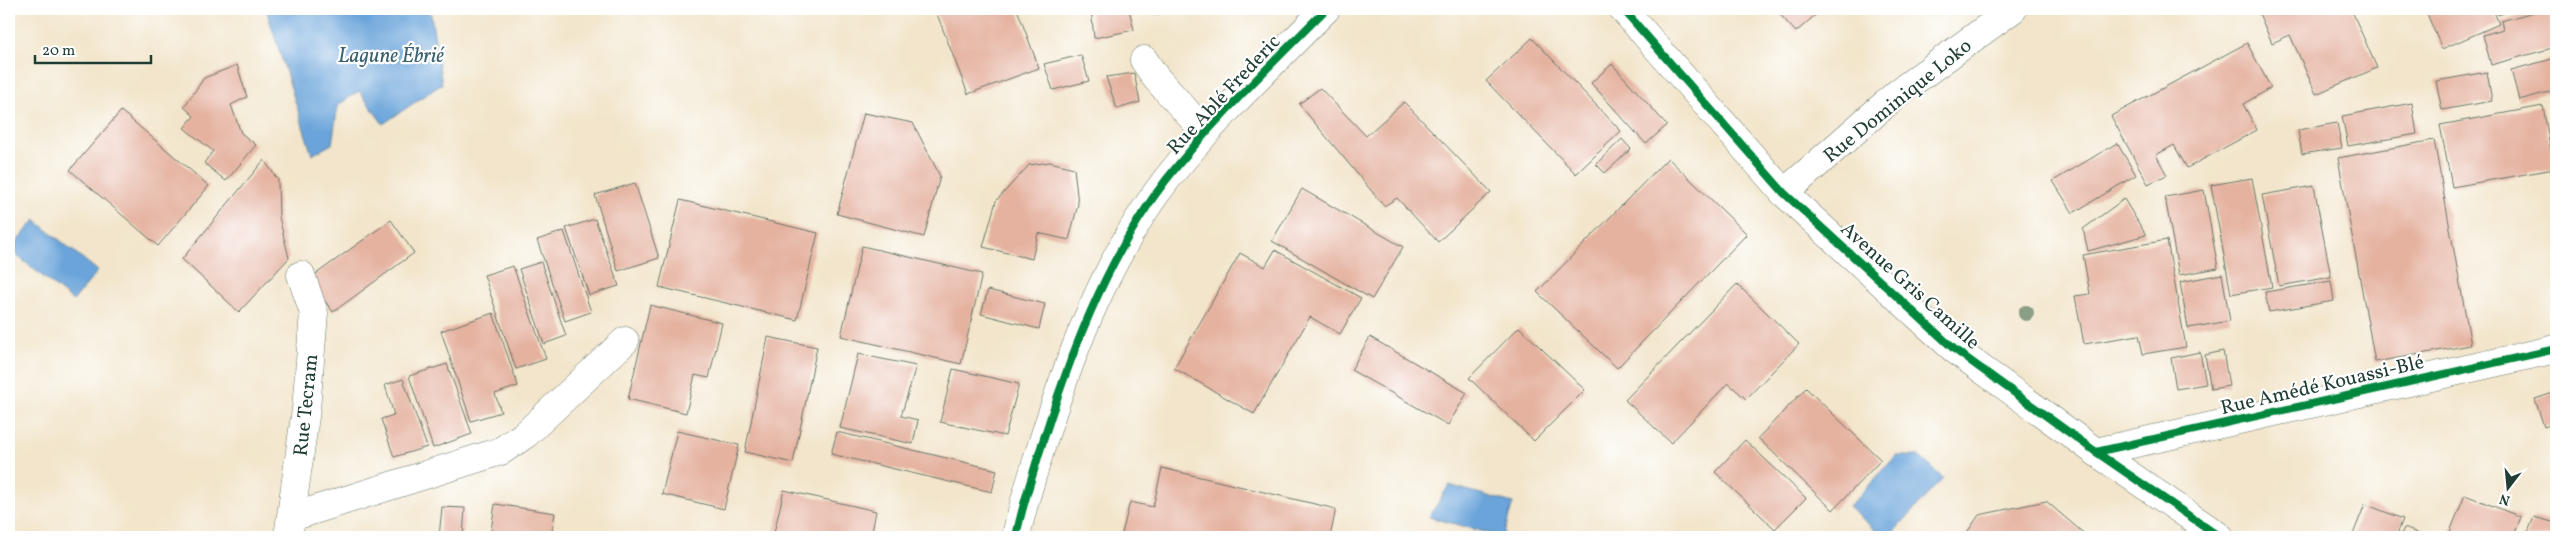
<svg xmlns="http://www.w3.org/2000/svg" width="2565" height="546" font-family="Vollkorn,serif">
	<rect width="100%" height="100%" fill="#fff"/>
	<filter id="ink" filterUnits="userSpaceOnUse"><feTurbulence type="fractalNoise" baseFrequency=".02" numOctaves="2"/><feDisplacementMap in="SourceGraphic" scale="10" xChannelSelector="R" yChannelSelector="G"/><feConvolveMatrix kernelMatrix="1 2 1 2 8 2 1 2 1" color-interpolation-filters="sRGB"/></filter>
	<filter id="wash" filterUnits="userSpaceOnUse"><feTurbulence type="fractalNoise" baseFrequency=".0096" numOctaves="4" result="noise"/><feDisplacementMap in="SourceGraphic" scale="20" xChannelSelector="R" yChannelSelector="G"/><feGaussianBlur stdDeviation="1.12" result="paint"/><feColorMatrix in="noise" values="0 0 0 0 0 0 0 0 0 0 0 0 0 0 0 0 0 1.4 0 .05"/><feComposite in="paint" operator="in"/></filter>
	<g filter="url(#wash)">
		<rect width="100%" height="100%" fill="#f2e5cb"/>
		<g fill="#6ba4da" stroke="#457087">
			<polygon points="266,9 430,9 442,84 383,124 359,91 338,105 332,144 312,155"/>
			<polygon points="35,220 98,271 73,301 10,250"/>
			<polygon points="1896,456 1919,456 1943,478 1889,537 1883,537 1849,507"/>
			<polygon points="1449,485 1513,503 1503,537 1429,517"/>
		</g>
		<g id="blocks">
			<g fill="#e5b2a0">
				<polygon points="935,9 1017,9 1039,68 968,94"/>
				<polygon points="1091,9 1129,9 1134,30 1094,38"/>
				<polygon points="1153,9 1172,9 1156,15"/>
				<polygon points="1775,9 1822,9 1796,32"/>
				<polygon points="2257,9 2351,9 2377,68 2316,94 2290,35 2272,43"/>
				<polygon points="2425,9 2493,9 2499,24 2442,49"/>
				<polygon points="2496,9 2515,9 2498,15"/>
				<polygon points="2545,9 2553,9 2556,18 2556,47 2491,65 2483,35 2503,29 2501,21"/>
				<polygon points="1532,38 1621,131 1576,174 1486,81"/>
				<polygon points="2247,43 2271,88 2243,104 2257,130 2187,168 2174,145 2156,155 2167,175 2148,184 2111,116"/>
				<polygon points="1081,55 1089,81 1053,90 1044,64"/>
				<polygon points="2556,58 2556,90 2519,100 2511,70"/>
				<polygon points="1612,64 1667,125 1646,144 1591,83"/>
				<polygon points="237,65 247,97 231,105 241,133 256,145 226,181 204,163 213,151 184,128 194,116 184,107 204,78"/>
				<polygon points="2487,72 2492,101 2442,110 2436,81"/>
				<polygon points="1134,73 1140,102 1117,109 1106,77"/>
				<polygon points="1320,88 1366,136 1404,102 1491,192 1438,242 1397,198 1384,206 1299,104"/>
				<polygon points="2412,103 2417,134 2348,146 2342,116"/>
				<polygon points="2543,106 2554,169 2452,187 2440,125"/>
				<polygon points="121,111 209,186 158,246 70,170"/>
				<polygon points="864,113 913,123 940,176 924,237 837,214"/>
				<polygon points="2337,123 2342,148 2302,154 2298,130"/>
				<polygon points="1622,139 1631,149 1605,173 1596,164"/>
				<polygon points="2434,140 2471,345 2375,362 2338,158"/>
				<polygon points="2117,143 2136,175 2073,213 2053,181"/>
				<polygon points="1668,158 1747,234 1617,368 1537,292"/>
				<polygon points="264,160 278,180 279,217 289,258 239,312 182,259"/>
				<polygon points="1050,162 1074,168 1078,204 1069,240 1038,233 1032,259 983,247 996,201 1029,165"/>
				<polygon points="2252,178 2272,287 2231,294 2211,185"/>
				<polygon points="635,183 659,258 618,271 595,195"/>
				<polygon points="2314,186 2331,277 2279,286 2262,195"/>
				<polygon points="1302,189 1403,247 1372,299 1272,241"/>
				<polygon points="2204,190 2218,268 2179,275 2165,197"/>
				<polygon points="2124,199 2146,235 2088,251 2083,229"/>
				<polygon points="680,200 818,233 797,320 659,287"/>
				<polygon points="595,219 619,286 589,295 566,228"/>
				<polygon points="391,220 414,253 333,312 309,279"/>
				<polygon points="564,231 591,312 565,321 537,240"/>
				<polygon points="2167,240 2186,347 2143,354 2139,335 2084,344 2075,296 2090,294 2083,255"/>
				<polygon points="862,246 982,274 961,364 841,336"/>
				<polygon points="1275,250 1361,298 1340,334 1310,317 1254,414 1174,368 1240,253 1265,267"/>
				<polygon points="541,262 566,336 544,344 519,269"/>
				<polygon points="513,266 546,359 516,369 484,275"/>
				<polygon points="2222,274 2230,321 2188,328 2180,282"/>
				<polygon points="2331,281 2334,301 2269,312 2265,292"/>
				<polygon points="1737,284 1799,344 1746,399 1728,383 1671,443 1625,400"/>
				<polygon points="988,290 1045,304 1039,329 981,314"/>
				<polygon points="650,305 722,323 709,378 695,375 686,413 628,399"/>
				<polygon points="493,313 518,386 495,394 501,412 471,421 441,331"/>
				<polygon points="1519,327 1585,390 1534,441 1469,378"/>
				<polygon points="768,337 817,347 793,463 745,452"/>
				<polygon points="1370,337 1467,393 1448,425 1351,370"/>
				<polygon points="2223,351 2229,386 2211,389 2205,355"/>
				<polygon points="2200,352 2206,384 2176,389 2171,358"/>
				<polygon points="858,354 916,366 901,416 918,420 913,444 840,428"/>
				<polygon points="447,364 472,434 433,448 409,376"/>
				<polygon points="953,369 1019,384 1005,436 940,422"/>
				<polygon points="403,379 427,447 394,457 381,419 394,415 385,385"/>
				<polygon points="1806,388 1881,460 1833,510 1758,438"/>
				<polygon points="2556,392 2556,423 2544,427 2535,399"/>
				<polygon points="677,431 739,445 724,509 662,494"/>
				<polygon points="837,432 997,470 992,492 831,454"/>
				<polygon points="1745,440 1806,498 1775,529 1715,472"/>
				<polygon points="1162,468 1336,509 1330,537 1121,537 1130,502 1153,507"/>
				<polygon points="784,490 876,511 871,537 773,537"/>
				<polygon points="2465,495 2521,517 2513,537 2457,537 2449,534"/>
				<polygon points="2046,501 2088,537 1964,537 1979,515"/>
				<polygon points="495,504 555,513 551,537 490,537"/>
				<polygon points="2365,504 2403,519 2396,537 2352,537"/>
				<polygon points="442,507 465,508 463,537 439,537"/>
				<polygon points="2534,517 2556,523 2556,537 2526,537"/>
				<polygon points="2404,528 2428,537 2400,537"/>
			</g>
		</g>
	</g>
	<g filter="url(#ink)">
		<use href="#blocks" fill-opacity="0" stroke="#697869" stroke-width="1"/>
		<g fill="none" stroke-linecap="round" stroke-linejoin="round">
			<defs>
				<g id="minor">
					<polyline points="1623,9 1784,193 1954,349 2096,452 2220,537"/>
					<polyline points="1144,60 1156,78 1205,132"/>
					<polyline points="1784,193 1899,92 2013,9"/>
					<polyline points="2096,452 2556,349"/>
					<polyline points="292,517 501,451 526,434 625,341"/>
					<polyline points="288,537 306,409 314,313 301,275"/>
					<path d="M1016,537C1021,510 1030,484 1038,457C1067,363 1105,259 1166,180C1214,119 1271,65 1326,9"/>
				</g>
			</defs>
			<use href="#minor" stroke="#697869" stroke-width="29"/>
			<use href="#minor" stroke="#fff" stroke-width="28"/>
			<defs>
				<g id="cycleway">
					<polyline points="1623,9 1784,193 1954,349 2096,452 2220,537"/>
					<polyline points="2096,452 2556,349"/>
					<path d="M1016,537C1021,510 1030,484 1038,457C1067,363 1105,259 1166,180C1214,119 1271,65 1326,9"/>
				</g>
			</defs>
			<use href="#cycleway" stroke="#fff" stroke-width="11"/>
			<use href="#cycleway" stroke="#00873e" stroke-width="8"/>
		</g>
		<circle fill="#8a9d85" cx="2026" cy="313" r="8"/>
	</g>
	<g text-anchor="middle" stroke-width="4.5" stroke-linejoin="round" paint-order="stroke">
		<g font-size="20" fill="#1f3d34" stroke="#fff">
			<text transform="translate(1223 94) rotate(-47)" y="7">Rue Ablé Frederic</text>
			<text transform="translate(1897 100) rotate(-39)" y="7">Rue Dominique Loko</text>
			<text transform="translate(1911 285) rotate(42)" y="7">Avenue Gris Camille</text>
			<text transform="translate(2322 384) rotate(-13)" y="7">Rue Amédé Kouassi-Blé</text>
			<text transform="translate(305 405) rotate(-84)" y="7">Rue Tecram</text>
		</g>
		<g font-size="21" font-style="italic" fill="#3a616e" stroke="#fff">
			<text x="391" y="62">Lagune Ébrié</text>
		</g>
	</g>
	<rect width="2565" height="546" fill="none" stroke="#fff" stroke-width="30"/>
	<g transform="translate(2508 488) rotate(196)" stroke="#ffffff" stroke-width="4" paint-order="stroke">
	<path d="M0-4L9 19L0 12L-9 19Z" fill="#1f3d34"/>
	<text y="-8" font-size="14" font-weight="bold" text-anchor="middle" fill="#1f3d34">N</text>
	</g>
	<path d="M35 55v8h116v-8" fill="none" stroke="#1f3d34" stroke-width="2.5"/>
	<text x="42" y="55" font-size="15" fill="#1f3d34" stroke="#ffffff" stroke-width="4" paint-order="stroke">20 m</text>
</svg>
